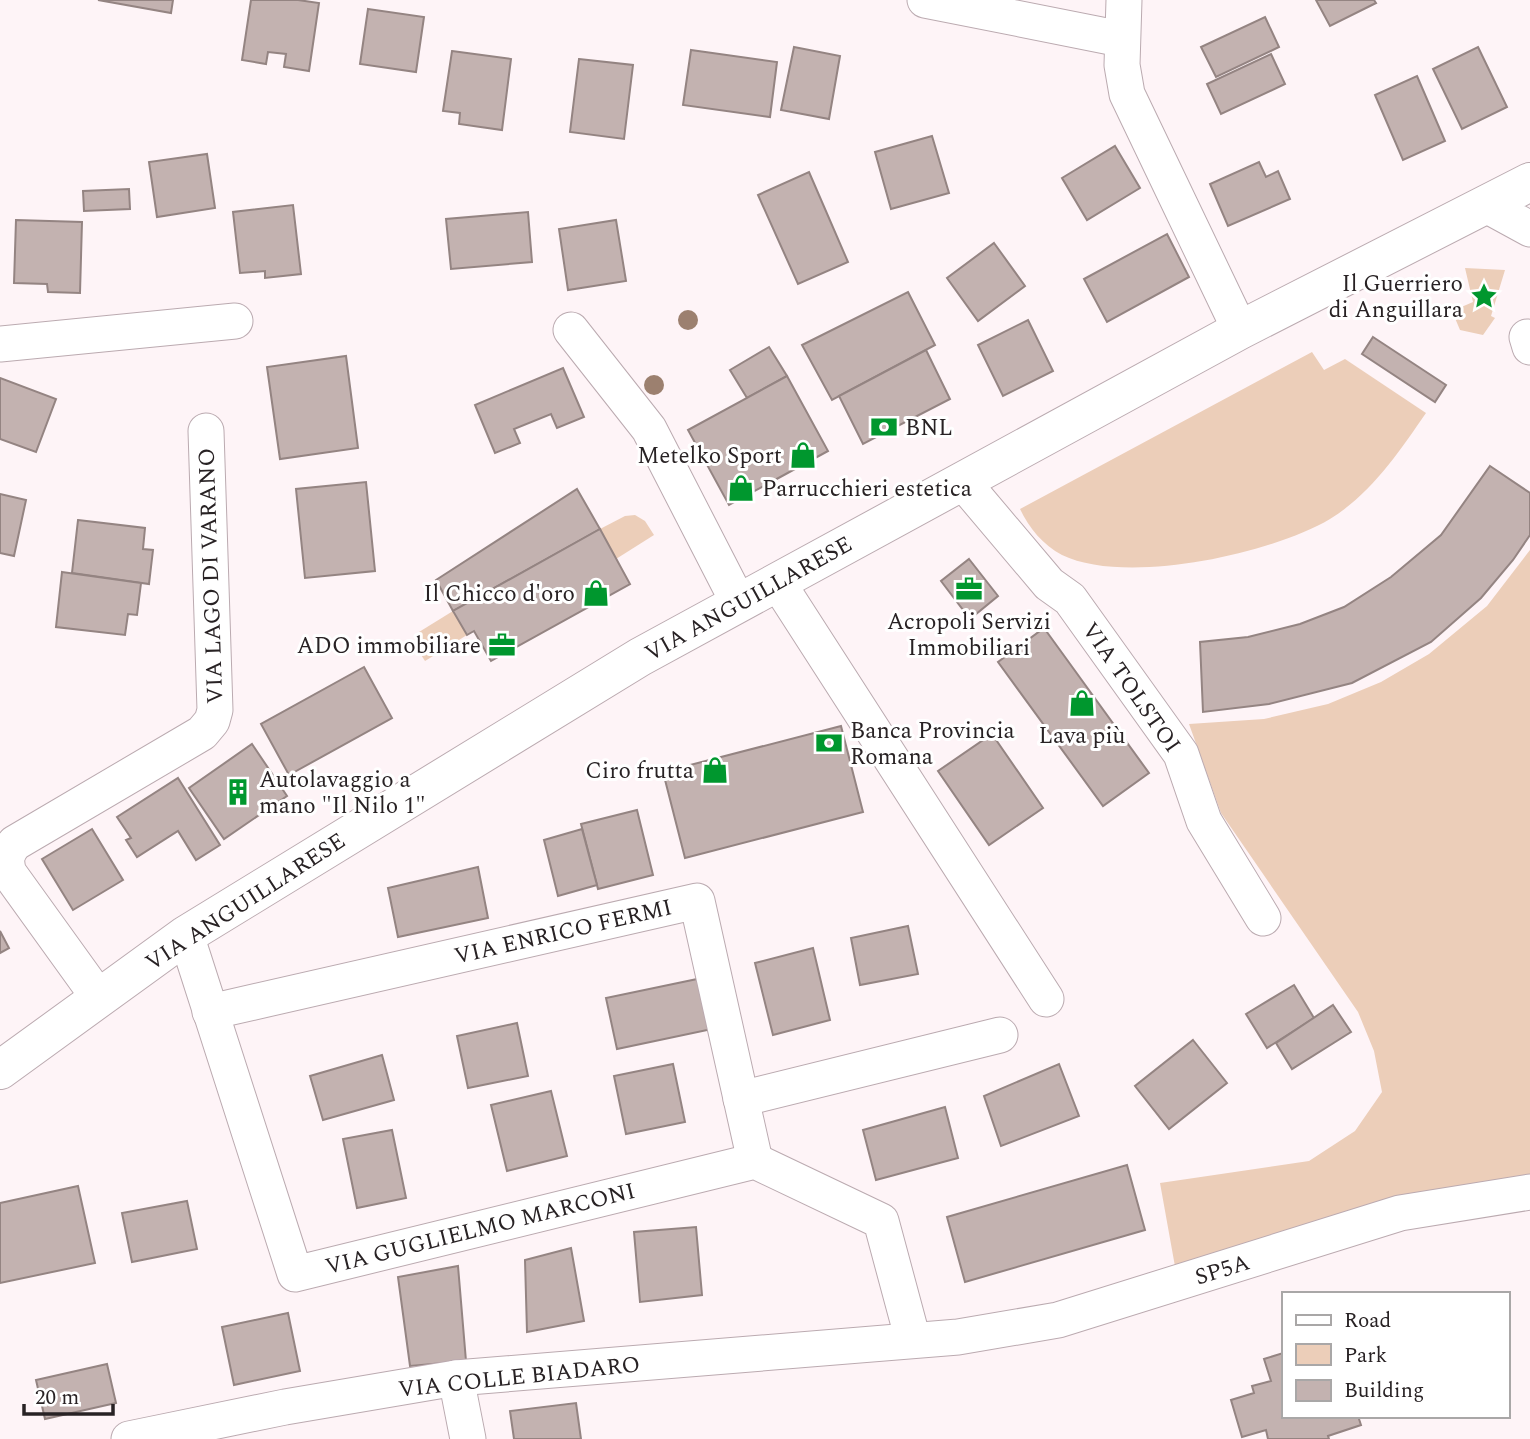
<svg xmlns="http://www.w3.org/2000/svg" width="1530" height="1439" font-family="Spectral,serif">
	<rect width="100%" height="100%" fill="#fef4f7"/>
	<g fill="#ecceb9">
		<polygon points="1465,268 1505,270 1491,316 1495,318 1483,335 1460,330 1452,311 1473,302"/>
		<path d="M1312,352L1324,370L1345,359L1426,413C1399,452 1371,494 1330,519C1271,554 1126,586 1062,555C1043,545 1029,528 1020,509Z"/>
		<polygon points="635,515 645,521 654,535 616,559 600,529 625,516"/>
		<polygon points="1530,550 1530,1181 1176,1272 1160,1183 1309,1161 1355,1131 1382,1092 1374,1051 1358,1012 1221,813 1189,724 1264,719 1328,704 1381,682 1429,654 1487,606"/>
		<polygon points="453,611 467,635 425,661 416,647 419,632"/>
	</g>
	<g fill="#c3b2b0" stroke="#948482" stroke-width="2">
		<polygon points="98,0 173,0 171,13"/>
		<polygon points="251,0 298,0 319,3 309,71 284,67 286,54 268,52 266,64 242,60"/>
		<polygon points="1316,0 1374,0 1376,3 1330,26"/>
		<polygon points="368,9 424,17 416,72 360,64"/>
		<polygon points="1265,17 1279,47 1216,77 1201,47"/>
		<polygon points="794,47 840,56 829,119 781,110"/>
		<polygon points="1478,47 1507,107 1462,129 1433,69"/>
		<polygon points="691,50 777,62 770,117 683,105"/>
		<polygon points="452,51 511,59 502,130 459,124 460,113 443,111"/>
		<polygon points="1271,54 1285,84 1221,114 1207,84"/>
		<polygon points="579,59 633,65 624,139 570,132"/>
		<polygon points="1417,76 1445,141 1403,160 1375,95"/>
		<polygon points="932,136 949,193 891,209 875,152"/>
		<polygon points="1115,146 1140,188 1087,220 1062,178"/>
		<polygon points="207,154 215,208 157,217 149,162"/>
		<polygon points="1259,162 1266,177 1278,171 1290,199 1228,226 1210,184"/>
		<polygon points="809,172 848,262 798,284 758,195"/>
		<polygon points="129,189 130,209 84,211 83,191"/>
		<polygon points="293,205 301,274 265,278 265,271 240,273 233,212"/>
		<polygon points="528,212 532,262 451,269 446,219"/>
		<polygon points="16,220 82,222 80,293 48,292 47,284 14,283"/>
		<polygon points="616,220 626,281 568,290 559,229"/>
		<polygon points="1167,234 1189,277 1107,322 1084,279"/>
		<polygon points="994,243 1025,286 978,321 947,278"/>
		<polygon points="908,292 935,345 832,400 802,345"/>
		<polygon points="1028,320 1053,371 1003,396 978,345"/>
		<polygon points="1373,337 1446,385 1435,402 1362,354"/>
		<polygon points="769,347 787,376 747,398 730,370"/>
		<polygon points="926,350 950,399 863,444 839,396"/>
		<polygon points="346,356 358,448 280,459 267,367"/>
		<polygon points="563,368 584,417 557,428 551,414 514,429 520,443 495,453 475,405"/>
		<polygon points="787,376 828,451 729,505 688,430"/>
		<polygon points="0,378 56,399 36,452 0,439"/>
		<polygon points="1490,466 1530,493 1530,535 1513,560 1481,598 1431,642 1352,683 1269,704 1203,712 1200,642 1248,637 1300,624 1344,607 1391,577 1441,535"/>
		<polygon points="366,482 375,571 305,578 296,489"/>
		<polygon points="577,489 600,529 453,611 436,580"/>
		<polygon points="0,494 26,500 14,556 0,553"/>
		<polygon points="78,520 145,528 143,549 153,550 149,584 72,573"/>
		<polygon points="600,529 630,584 491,661 474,631 467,635 453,611"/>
		<polygon points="969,559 998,596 970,619 941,581"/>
		<polygon points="62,572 141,583 137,615 128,614 125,635 56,627"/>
		<polygon points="1044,628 1149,773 1103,806 998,662"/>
		<polygon points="364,667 392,718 289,775 261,724"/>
		<polygon points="841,726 863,812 685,858 663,772"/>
		<polygon points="992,734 1043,808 989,845 938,771"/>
		<polygon points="252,744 287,796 224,839 189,788"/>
		<polygon points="178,778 220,845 196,860 178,831 137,857 126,840 131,838 117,817"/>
		<polygon points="637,810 653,875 598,889 581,824"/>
		<polygon points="92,829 123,880 73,910 42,859"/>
		<polygon points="582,829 597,885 558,896 544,840"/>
		<polygon points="478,867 488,918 398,937 388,888"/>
		<polygon points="908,926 918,974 860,985 851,938"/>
		<polygon points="0,931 9,948 0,953"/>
		<polygon points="813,948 830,1020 773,1035 755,963"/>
		<polygon points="702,978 712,1029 617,1049 606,998"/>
		<polygon points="1294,985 1314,1018 1267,1048 1246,1014"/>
		<polygon points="1333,1005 1351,1032 1292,1069 1276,1043"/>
		<polygon points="517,1023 528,1076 468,1088 457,1036"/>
		<polygon points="1193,1040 1227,1083 1169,1129 1135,1086"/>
		<polygon points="382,1055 394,1100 323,1120 310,1076"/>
		<polygon points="673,1064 685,1122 626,1134 614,1076"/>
		<polygon points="1059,1064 1079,1116 1001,1146 984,1096"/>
		<polygon points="551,1091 567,1156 507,1171 491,1105"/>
		<polygon points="945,1107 958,1158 876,1180 863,1130"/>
		<polygon points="392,1130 406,1198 357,1208 343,1139"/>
		<polygon points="1127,1165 1145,1230 965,1282 947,1217"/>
		<polygon points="78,1186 95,1263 0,1283 0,1203"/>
		<polygon points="187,1201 197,1249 132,1262 122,1213"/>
		<polygon points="696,1227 702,1295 640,1302 634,1232"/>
		<polygon points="571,1248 584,1321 527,1332 525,1260"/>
		<polygon points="458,1266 466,1361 410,1366 398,1277"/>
		<polygon points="288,1313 300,1371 234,1385 222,1327"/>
		<polygon points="1283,1353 1283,1416 1358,1416 1361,1425 1328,1436 1329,1439 1268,1439 1266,1430 1242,1437 1231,1400 1254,1393 1252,1386 1271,1381 1264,1359"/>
		<polygon points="107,1364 116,1403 45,1419 36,1380"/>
		<polygon points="576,1403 581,1439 514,1439 510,1411"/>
	</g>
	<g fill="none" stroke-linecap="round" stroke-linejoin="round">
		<defs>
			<g id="minor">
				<polyline points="925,0 1121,39"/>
				<polyline points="1124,0 1122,65 1127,94 1240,330"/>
				<polyline points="1486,205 1530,229"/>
				<polyline points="571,330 649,429 738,602"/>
				<polyline points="1527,337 1530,347"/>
				<polyline points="0,344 235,321"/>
				<polyline points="962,481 1049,584 1070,599 1181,754 1204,821 1263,918"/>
				<polyline points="778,583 1046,999"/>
				<polyline points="186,935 295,1274 755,1161 881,1221 913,1340"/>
				<path d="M99,998L9,873C5,861 6,853 15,843L202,733L212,721L215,710L206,431"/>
				<polyline points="210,1012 697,901 755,1161"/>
				<polyline points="741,1099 1000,1035"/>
				<polyline points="456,1378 468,1439"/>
				<polyline points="129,1439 285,1407 456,1378 958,1337 1058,1320 1400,1213 1530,1192"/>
			</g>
			<polyline id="major" points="0,1070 186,935 640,657 1240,330 1530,182"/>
		</defs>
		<use href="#minor" stroke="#bbaab0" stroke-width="37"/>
		<use href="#major" stroke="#bbaab0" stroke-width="40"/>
		<use href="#minor" stroke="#fff" stroke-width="35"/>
		<use href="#major" stroke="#fff" stroke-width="38"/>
	</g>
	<g fill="#9c806f">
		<circle cx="688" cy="320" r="10"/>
		<circle cx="654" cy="385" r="10"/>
	</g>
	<defs>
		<symbol id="sight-bare" viewBox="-9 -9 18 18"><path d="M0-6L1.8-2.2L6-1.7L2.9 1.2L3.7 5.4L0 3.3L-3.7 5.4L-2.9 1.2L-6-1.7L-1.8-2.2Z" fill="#00972e" stroke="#fff" stroke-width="2.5" paint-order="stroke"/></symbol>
		<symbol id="bank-bare" viewBox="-9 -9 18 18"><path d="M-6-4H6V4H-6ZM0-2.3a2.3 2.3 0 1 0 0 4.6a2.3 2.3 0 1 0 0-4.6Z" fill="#00972e" stroke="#fff" stroke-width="2.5" paint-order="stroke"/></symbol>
		<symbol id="shop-bare" viewBox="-9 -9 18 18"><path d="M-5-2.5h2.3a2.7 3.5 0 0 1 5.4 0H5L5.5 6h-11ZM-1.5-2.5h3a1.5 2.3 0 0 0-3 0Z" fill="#00972e" stroke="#fff" stroke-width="2.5" paint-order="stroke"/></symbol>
		<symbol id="office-bare" viewBox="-9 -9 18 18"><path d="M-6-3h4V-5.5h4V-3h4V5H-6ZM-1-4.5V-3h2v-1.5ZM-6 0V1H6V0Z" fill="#00972e" stroke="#fff" stroke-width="2.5" paint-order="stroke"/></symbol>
		<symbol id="building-bare" viewBox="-9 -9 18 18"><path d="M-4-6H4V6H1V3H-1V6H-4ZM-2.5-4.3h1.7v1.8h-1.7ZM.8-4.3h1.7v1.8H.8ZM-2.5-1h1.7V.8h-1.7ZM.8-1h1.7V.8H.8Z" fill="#00972e" stroke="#fff" stroke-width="2.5" paint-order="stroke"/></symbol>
	</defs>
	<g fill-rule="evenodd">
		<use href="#sight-bare" x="1465" y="277" width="38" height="38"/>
		<use href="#bank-bare" x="865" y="408" width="38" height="38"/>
		<use href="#shop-bare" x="784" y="436" width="38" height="38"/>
		<use href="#shop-bare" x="722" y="469" width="38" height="38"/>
		<use href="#office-bare" x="950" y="570" width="38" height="38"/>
		<use href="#shop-bare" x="577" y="574" width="38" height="38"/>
		<use href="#office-bare" x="483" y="626" width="38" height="38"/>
		<use href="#shop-bare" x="1063" y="684" width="38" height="38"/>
		<use href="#bank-bare" x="810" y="724" width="38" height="38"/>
		<use href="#shop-bare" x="696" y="751" width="38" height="38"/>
		<use href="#building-bare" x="219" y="773" width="38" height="38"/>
	</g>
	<g text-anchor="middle" stroke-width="6" stroke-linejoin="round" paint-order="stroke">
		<g font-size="23" fill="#282224" stroke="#fff" text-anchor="end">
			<text x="1463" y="291">Il Guerriero<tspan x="1463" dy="26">di Anguillara</tspan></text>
			<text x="905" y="435" text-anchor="start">BNL</text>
			<text x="782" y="463">Metelko Sport</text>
			<text x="762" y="496" text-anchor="start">Parrucchieri estetica</text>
			<text x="575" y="601">Il Chicco d'oro</text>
			<text x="969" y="629" text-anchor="middle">Acropoli Servizi<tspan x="969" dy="26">Immobiliari</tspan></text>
			<text x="481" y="653">ADO immobiliare</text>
			<text x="850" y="738" text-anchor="start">Banca Provincia<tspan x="850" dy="26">Romana</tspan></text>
			<text x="1082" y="743" text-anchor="middle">Lava più</text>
			<text x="694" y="778">Ciro frutta</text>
			<text x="259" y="787" text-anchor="start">Autolavaggio a<tspan x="259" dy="26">mano "Il Nilo 1"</tspan></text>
		</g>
		<g font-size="23" fill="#282224" stroke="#fff">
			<text transform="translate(210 576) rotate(-92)" y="8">VIA LAGO DI VARANO</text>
			<text transform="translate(748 598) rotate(-29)" y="8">VIA ANGUILLARESE</text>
			<text transform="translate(1132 687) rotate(55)" y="8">VIA TOLSTOI</text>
			<text transform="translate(245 901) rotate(-33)" y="8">VIA ANGUILLARESE</text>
			<text transform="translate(563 931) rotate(-13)" y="8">VIA ENRICO FERMI</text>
			<text transform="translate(480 1228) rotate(-14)" y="8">VIA GUGLIELMO MARCONI</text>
			<text transform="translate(1222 1269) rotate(-17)" y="8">SP5A</text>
			<text transform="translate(519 1376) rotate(-6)" y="8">VIA COLLE BIADARO</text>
		</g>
	</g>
	<rect x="1282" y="1292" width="228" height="126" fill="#ffffff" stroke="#a9a7a7" stroke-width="2"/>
	<rect x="1296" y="1315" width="35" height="10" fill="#ffffff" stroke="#a9a7a7" stroke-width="2"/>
	<text x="1344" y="1327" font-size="21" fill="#282224">Road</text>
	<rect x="1296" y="1344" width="35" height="21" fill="#ecceb9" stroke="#a9a7a7" stroke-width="2"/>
	<text x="1344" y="1362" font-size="21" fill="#282224">Park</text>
	<rect x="1296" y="1380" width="35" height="21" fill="#c3b2b0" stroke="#a9a7a7" stroke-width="2"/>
	<text x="1344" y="1397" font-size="21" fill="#282224">Building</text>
	<path d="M24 1404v10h89v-10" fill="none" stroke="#282224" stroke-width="3.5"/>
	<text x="35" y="1404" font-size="21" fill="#282224" stroke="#ffffff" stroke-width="5" paint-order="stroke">20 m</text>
</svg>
